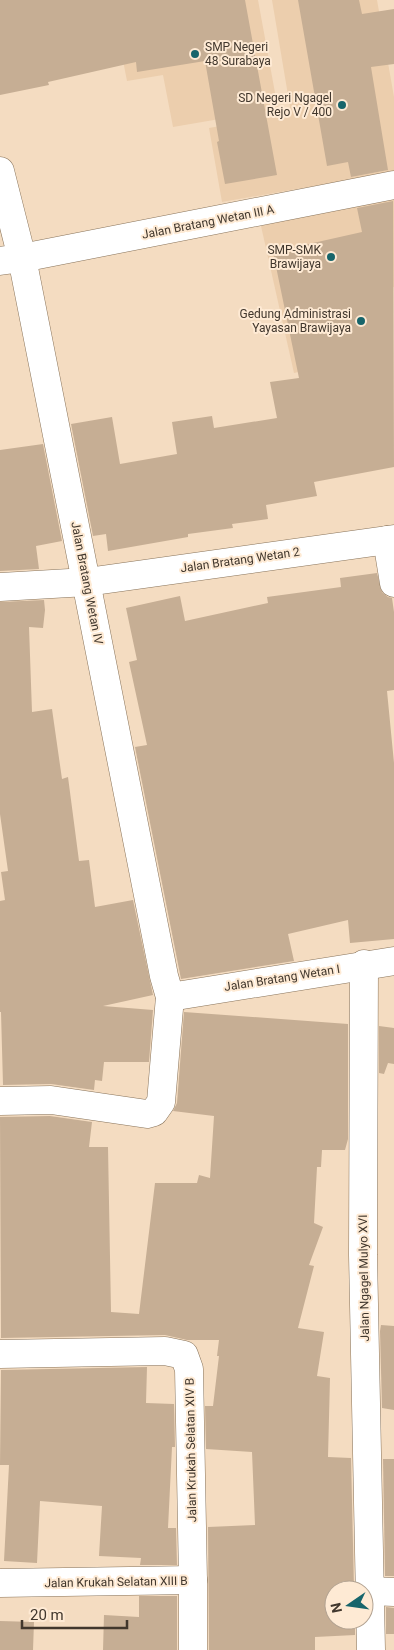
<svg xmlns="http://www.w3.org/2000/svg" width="394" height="1650" font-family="Roboto,sans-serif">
	<rect width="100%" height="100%" fill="#f4dcc1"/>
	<g fill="#eccead">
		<polygon points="97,0 258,0 278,109 173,127 163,75 127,81 117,30"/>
		<polygon points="272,0 377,0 394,97 394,172 222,202 209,128 291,113"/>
		<polygon points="394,195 394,287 381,290 347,361 294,373 261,226 358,201"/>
	</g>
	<g fill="#c6ae94">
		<polygon points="0,0 245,0 277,175 225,184 217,142 219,141 205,61 137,72 136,62 48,82 49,85 0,95"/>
		<polygon points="298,0 359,0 362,14 394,9 394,64 371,67 388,170 351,177 348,162 327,166"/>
		<polygon points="393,201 394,467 314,482 317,496 266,505 268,519 232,524 233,528 188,534 188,537 108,551 106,534 93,536 71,424 112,417 120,464 177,454 172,422 212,416 214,428 277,418 270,382 299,378 273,252 362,232 357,208"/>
		<polygon points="43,444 62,541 36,546 39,569 0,571 0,450"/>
		<polygon points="377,573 382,592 388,597 392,598 394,612 394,690 387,691 394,763 394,939 350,943 348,920 288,934 294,961 181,979 135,747 147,745 129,662 137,660 126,608 180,596 185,621 268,603 267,597 341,587 340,578"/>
		<polygon points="44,600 45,610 43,628 29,627 32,712 52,709 62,779 68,777 79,861 89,860 95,907 133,900 153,995 103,1006 153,1010 149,1062 104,1062 102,1081 95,1080 94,1090 51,1084 3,1085 1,1012 0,1012 0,901 5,900 1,872 8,871 0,814 0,602"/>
		<polygon points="184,1012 348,1024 348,1139 345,1150 322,1150 321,1167 317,1167 314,1223 323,1227 309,1265 314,1266 298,1328 324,1332 317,1376 330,1378 328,1457 351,1458 354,1588 353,1590 334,1590 334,1620 355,1620 355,1635 315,1637 315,1650 209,1650 208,1527 255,1525 252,1452 206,1449 205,1406 213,1406 219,1356 217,1356 219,1340 187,1340 165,1335 1,1338 0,1117 50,1116 92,1122 89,1147 108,1147 111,1312 139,1314 155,1183 197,1183 199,1175 210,1178 214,1116 173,1111 177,1103"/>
		<polygon points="379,1026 394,1028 394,1064 388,1063 384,1074 379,1073"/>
		<polygon points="381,1325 394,1326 394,1410 382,1408 380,1331"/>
		<polygon points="147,1367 146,1403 174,1404 175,1447 172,1447 168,1528 176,1528 177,1565 140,1565 141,1558 99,1556 102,1506 40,1501 37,1563 4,1561 9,1465 0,1465 1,1370"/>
		<polygon points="383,1459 394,1459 394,1576 385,1576"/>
		<polygon points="139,1596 177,1596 177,1650 103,1650 104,1615 139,1617"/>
		<polygon points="386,1607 394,1608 394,1634 386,1634"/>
		<polygon points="0,1621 34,1622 33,1650 0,1650"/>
	</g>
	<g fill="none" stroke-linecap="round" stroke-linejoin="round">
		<defs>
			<g id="minor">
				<polyline points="0,171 22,258 164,976 170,997 161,1102 154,1112 147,1114 51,1100 0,1101"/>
				<polyline points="0,261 22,258 394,185"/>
				<polyline points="387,540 394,583"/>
				<polyline points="0,587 87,582 394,539"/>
				<polyline points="364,964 363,1255 371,1650"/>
				<polyline points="170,997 394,961"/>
				<polyline points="0,1354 165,1351 184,1355 189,1369 193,1580 193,1650"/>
				<polyline points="0,1583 193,1580"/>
				<polyline points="369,1591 394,1592"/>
			</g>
		</defs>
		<use href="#minor" stroke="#88735a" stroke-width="29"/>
		<use href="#minor" stroke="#fff" stroke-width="28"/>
	</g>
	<g fill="#17656b" stroke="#feead4" stroke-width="2">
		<circle cx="195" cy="54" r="5"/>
		<circle cx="342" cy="105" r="5"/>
		<circle cx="331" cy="257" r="5"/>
		<circle cx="361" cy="321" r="5"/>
	</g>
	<g text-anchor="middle" stroke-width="4" stroke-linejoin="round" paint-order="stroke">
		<g font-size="12" fill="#41372d" stroke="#feead4" text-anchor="end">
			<text x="205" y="51" text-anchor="start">SMP Negeri<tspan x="205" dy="14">48 Surabaya</tspan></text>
			<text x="332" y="102">SD Negeri Ngagel<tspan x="332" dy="14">Rejo V / 400</tspan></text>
			<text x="321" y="254">SMP-SMK<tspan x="321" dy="14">Brawijaya</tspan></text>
			<text x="351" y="318">Gedung Administrasi<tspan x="351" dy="14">Yayasan Brawijaya</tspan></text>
		</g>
		<g font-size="12" fill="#41372d" stroke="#feead4">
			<text transform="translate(208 222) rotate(-11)" y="4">Jalan Bratang Wetan III A</text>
			<text transform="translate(240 560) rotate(-8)" y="4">Jalan Bratang Wetan 2</text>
			<text transform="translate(87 583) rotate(79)" y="4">Jalan Bratang Wetan IV</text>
			<text transform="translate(282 978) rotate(-9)" y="4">Jalan Bratang Wetan I</text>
			<text transform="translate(364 1278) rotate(-91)" y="4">Jalan Ngagel Mulyo XVI</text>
			<text transform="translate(191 1450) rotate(-91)" y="4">Jalan Krukah Selatan XIV B</text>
			<text transform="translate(116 1582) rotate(-1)" y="4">Jalan Krukah Selatan XIII B</text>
		</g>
	</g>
	<g transform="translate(349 1605) rotate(257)"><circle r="24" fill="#feead4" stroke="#b2a291"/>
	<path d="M0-4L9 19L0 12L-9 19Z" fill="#17656b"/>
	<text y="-8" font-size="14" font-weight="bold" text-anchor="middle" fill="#41372d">N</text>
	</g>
	<path d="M22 1620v8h105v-8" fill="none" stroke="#41372d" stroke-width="2.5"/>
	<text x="30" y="1620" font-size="15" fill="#41372d" stroke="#feead4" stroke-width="4" paint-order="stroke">20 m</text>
</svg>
